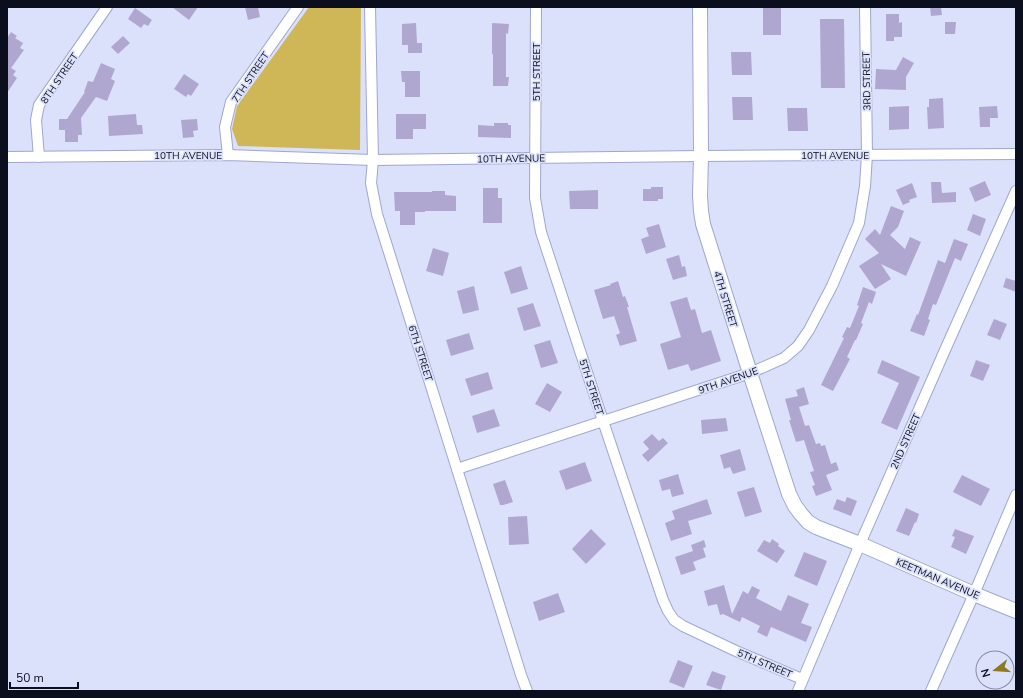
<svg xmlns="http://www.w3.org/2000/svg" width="1023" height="698" font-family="'Nunito Sans',sans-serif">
	<rect width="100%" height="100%" fill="#dbe1fb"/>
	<polygon fill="#cfb758" points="309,7 361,7 360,150 238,146 232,129 237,106"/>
	<g fill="#b0a7d0">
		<polygon points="172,7 198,7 189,20"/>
		<polygon points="245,7 258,7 260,17 248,20"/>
		<rect x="763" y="7" width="18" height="28"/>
		<polygon points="930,7 941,7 942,15 931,16"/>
		<polygon points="135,8 152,20 148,26 144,24 141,28 128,19"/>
		<polygon points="886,14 899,14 899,23 902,22 902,37 894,37 894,41 886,41"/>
		<polygon points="820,19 844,19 845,88 821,88"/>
		<polygon points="945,22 956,22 955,34 945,34"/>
		<polygon points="416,23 417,43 422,43 422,53 408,53 408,45 402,45 402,24"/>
		<polygon points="492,23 509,24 508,34 506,33 506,77 509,77 508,86 493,86 493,54 492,54"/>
		<polygon points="11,32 17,36 15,38 23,43 20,48 24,50 11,68 16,71 13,75 17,78 7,93 7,38"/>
		<polygon points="123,36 130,43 118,54 111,47"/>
		<polygon points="731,52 751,52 752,75 732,75"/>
		<polygon points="903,57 914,63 906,77 906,90 875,89 876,69 896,70"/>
		<polygon points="101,63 115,69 111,79 115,81 107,101 96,97 81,118 82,135 78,135 78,142 65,142 65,130 59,130 59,119 67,119 85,92 84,92 88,81 93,82"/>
		<polygon points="401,71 420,71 420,97 405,97 405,82 402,82"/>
		<polygon points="184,74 199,84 191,96 188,94 186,97 174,89"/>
		<polygon points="732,97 752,97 753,120 733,120"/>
		<polygon points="943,98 944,128 928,129 927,107 929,107 929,99"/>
		<polygon points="909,106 909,129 889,130 889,107"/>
		<polygon points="997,106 998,118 990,118 990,127 980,127 979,107"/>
		<polygon points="787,108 807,108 808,131 788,131"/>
		<polygon points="136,114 137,125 142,125 143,134 109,136 108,116"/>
		<polygon points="396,114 426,114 426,129 413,129 413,139 396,139"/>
		<polygon points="197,119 198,130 193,131 194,137 183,138 181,120"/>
		<polygon points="494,123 508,123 508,125 511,125 511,138 478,137 478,125 494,126"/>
		<polygon points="985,181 991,195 975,202 969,188"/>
		<polygon points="931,182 941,182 942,193 956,192 956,202 932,203"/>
		<polygon points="912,183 917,197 909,200 910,202 903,205 896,190"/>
		<polygon points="651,187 663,187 663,199 658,199 658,201 643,201 643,189 651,189"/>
		<polygon points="483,188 498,188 498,198 502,198 502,223 483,223"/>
		<polygon points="598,190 598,209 570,209 569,191"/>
		<polygon points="432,191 445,191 445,195 456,196 456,211 425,211 425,212 415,212 415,225 400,225 400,211 395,211 394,192 432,192"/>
		<polygon points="891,206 904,211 898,227 890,235 905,249 910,237 921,242 906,276 881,264 891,279 875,289 859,266 879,253 865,239 875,229 880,235"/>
		<polygon points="973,214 986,219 980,236 967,230"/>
		<polygon points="659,224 666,247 646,254 641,239 649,236 646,228"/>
		<polygon points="954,239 968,244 961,261 955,258 936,305 933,304 928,319 930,320 924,336 910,331 917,314 918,315 938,260 945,263"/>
		<polygon points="433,248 449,253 443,276 426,271"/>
		<polygon points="679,255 682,267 685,266 687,276 673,280 666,259"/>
		<polygon points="521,266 528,289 511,294 504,272"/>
		<polygon points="1006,278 1016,281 1016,292 1003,287"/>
		<polygon points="618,281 623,297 625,296 629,307 627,307 637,341 620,346 616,335 620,333 614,316 603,319 594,290 611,285 610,284"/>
		<polygon points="474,286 479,310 463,314 457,291"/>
		<polygon points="863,287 876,292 872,304 869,302 861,323 863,324 856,340 855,340 847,357 850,359 833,391 821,385 844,338 842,337 847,327 850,328 859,306 857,305"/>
		<polygon points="687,297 691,310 695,309 702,333 711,330 721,361 691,371 688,364 668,370 660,344 681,337 670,302"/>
		<polygon points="533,303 541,326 524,331 517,308"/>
		<polygon points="994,319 1007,324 1000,340 987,335"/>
		<polygon points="469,333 474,349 451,356 446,340"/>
		<polygon points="550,340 558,363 541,368 534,345"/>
		<polygon points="882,360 920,377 897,430 881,423 899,383 877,373"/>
		<polygon points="976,360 990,365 983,381 970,376"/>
		<polygon points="488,372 493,389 471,396 465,379"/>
		<polygon points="547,383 562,392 550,412 535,404"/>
		<polygon points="804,387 809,404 799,407 805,426 809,425 816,444 820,443 821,446 825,445 831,464 836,462 839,470 826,475 832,490 816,496 812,486 815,485 810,472 814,471 804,440 796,442 789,420 791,420 785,399 798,396 796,390"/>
		<polygon points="494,409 500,426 477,433 472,416"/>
		<polygon points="726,418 728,431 702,434 701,420"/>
		<polygon points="652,434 659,441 663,438 668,443 648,462 642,455 649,449 643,442"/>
		<polygon points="740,449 746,470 733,474 730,467 724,469 720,455"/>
		<polygon points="585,462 592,481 566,490 559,471"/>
		<polygon points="678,474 684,494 672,497 670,489 662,491 659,480"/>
		<polygon points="962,475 990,489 981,506 953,492"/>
		<polygon points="505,480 513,502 503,505 500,505 493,484"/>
		<polygon points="754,487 762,512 745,517 737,492"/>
		<polygon points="847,497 857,501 851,516 833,509 837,499 845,502"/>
		<polygon points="707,499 712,514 688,521 692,534 671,541 665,523 675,519 672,511"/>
		<polygon points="906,508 919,514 916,523 915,522 909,536 896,531"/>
		<polygon points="527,516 529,544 509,545 508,517"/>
		<polygon points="591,529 606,544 586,564 572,549"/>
		<polygon points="955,529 974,536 966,554 951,547 955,537 952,536"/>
		<polygon points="772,539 779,544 778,546 785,551 777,563 757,551 764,540 770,543"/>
		<polygon points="704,540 706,547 703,548 706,557 693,562 696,570 681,575 675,557 693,551 691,545"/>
		<polygon points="804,552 827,561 817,586 794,576"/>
		<polygon points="724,585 732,614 743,591 748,594 752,586 760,590 756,598 781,611 788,595 809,604 801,623 812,627 806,642 771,627 767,637 757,632 760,626 742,617 740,622 723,614 720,615 717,604 708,606 704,591"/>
		<polygon points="558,593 565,612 539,621 533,602"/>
		<polygon points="678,660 693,666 684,688 669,682"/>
		<polygon points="712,671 726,676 721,690 706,685"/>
	</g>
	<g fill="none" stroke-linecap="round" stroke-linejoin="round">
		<defs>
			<g id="street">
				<polyline points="370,7 373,160 371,183 377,214 457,469 521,675 527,691"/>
				<polyline points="536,7 535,198 541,232 603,421 663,600 668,611 674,620 683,626 736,651 802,679"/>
				<polyline points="228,155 225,127 231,102 298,7"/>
				<polyline points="7,157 228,155 373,160 701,156 1016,154"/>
				<polyline points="39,157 36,120 39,105 107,7"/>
				<polyline points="457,469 750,373 784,358 798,346 809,330 832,286 859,223 865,186 867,155 865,7"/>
				<polyline points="798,691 860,544 945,350 1016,191"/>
				<polyline points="931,691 974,594 1016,495"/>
			</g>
			<polyline id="secondary" points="700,7 701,156 700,196 701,211 703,224 750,373 789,494 795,506 801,514 808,522 816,527 860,544 974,594 1016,611"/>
		</defs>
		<use href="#street" stroke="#9ea7cf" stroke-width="12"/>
		<use href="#secondary" stroke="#9ea7cf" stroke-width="16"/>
		<use href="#street" stroke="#fff" stroke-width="10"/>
		<use href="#secondary" stroke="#fff" stroke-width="14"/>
	</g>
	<g text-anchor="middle" stroke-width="3.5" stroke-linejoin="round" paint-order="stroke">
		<g font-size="10" fill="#0b0e1c" stroke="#dbe1fb">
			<text transform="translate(536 72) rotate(-90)" y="4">5TH STREET</text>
			<text transform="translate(250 77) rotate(-56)" y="4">7TH STREET</text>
			<text transform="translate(59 78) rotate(-56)" y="4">8TH STREET</text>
			<text transform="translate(866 81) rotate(-91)" y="4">3RD STREET</text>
			<text x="188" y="159">10TH AVENUE</text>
			<text x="835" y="159">10TH AVENUE</text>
			<text transform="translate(511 158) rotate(-1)" y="4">10TH AVENUE</text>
			<text transform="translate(726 299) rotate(73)" y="4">4TH STREET</text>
			<text transform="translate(421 353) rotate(72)" y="4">6TH STREET</text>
			<text transform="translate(728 380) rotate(-19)" y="4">9TH AVENUE</text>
			<text transform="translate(592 387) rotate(72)" y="4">5TH STREET</text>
			<text transform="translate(905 441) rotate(-66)" y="4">2ND STREET</text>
			<text transform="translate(938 578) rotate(23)" y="4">KEETMAN AVENUE</text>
			<text transform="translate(765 663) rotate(23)" y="4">5TH STREET</text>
		</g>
	</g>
	<rect width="1023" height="698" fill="none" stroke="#0b0e1c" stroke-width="16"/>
	<g transform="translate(995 670) rotate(253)"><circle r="19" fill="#dbe1fb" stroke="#888da2"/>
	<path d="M0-3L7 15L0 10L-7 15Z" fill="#8e791f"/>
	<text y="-6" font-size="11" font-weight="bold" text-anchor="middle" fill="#0b0e1c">N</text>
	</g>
	<path d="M10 682v6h68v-6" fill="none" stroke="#0b0e1c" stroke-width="2"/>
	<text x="16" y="682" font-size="12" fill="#0b0e1c" stroke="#dbe1fb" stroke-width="3" paint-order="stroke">50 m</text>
</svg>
